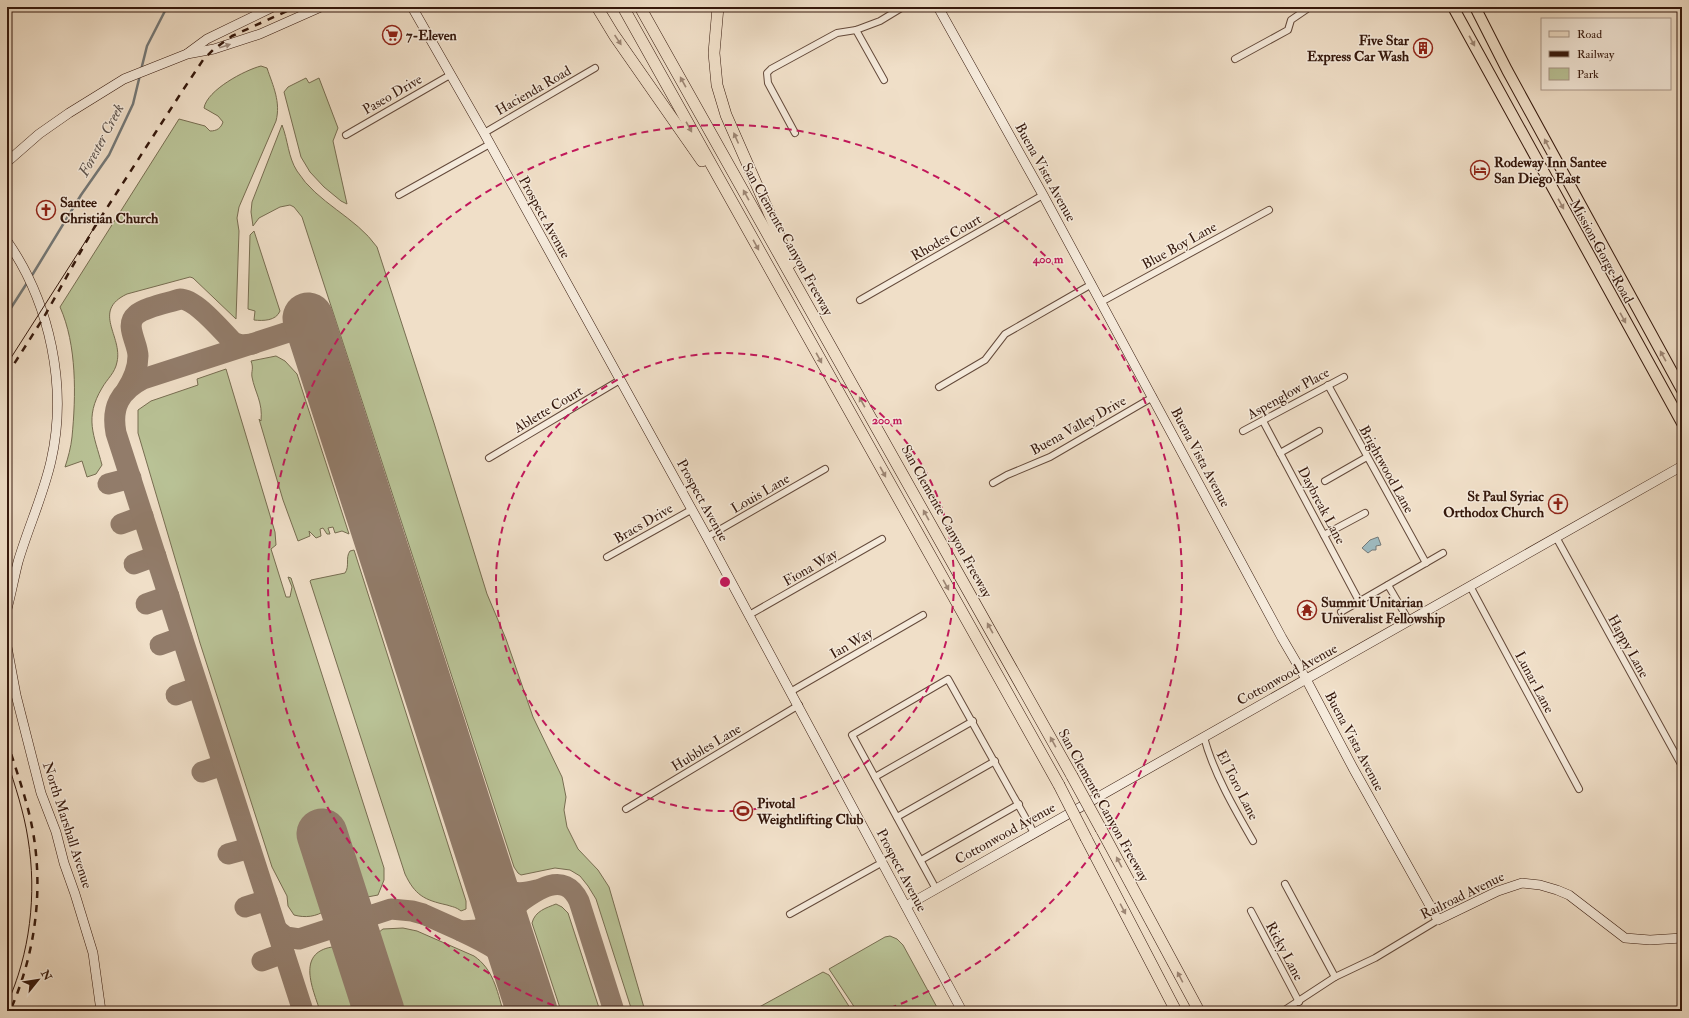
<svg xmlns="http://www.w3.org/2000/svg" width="1689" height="1018" font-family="'IM FELL Double Pica',serif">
	<rect width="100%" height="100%" fill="#f0dfc8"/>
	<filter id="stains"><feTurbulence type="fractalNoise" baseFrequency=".005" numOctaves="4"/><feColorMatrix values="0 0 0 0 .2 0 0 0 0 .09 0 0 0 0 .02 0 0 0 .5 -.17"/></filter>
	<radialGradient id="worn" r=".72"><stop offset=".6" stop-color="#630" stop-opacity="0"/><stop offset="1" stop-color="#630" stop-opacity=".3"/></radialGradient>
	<g fill="#b9c296" stroke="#776d51">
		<path d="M261,66L267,68C273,86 281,102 276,121L239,207L237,218L239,231L236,319L193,278L190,277L127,294C91,311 123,336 117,362C115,373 107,379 102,388C84,418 94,435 102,465L96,474L87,477L82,461L65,467C68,458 71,447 72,437C76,396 77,345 60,307L179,119L205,126L210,131C217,131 221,128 223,122L218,116L204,108C207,90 245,70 261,66Z"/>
		<polygon points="306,78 309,83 319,78 338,128 333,141 347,204 341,201 324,187 310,172 301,157 284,92 288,87"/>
		<path d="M282,125C288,140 288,157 297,171C317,203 356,217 377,247L434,423L487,594L506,639L533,717L562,777L566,797L564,810L567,827L578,849L598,870L609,887L645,1011H632L596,899L588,886L580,876L570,870L555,868L521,875L518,873L514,867L302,217L294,207L290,205L280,207L259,218L253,226L251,212L252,202Z"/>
		<path d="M254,231L280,311C276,321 263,321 254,320L255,311L248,309L250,235Z"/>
		<path d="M276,356L285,361L297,374L349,534L342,531L335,533L333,527L328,528L330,534H327L323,528L320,529L321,536L316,538L309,531L310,536L298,541L283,500L259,419L261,421C263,402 255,393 252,377C251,371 254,369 251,361Z"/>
		<path d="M226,369L275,532L276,545L271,549L286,597H290L292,587L288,577L291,578L384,868V880L378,895L362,898L357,891L337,826L334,824L309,833L308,840L327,905L326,910C316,917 305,918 294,915L288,906L287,896L272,867L200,643L138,433V410L151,401L198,385L197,379Z"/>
		<path d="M354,550L466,901V909L461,911C456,907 453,907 447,905C424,900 415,895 405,874L310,581L311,580L345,573C350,566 345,558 350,551Z"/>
		<path d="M556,904L562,907L568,913L600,1011H561L532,923C535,911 546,908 556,904Z"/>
		<path d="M403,928L417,931L474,956C493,969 497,990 503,1011H397L375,944C376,937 377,933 383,929Z"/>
		<polygon points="890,936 897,939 903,945 939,1011 857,1011 829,969 885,937"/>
		<path d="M332,947C347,954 355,995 360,1011H320C313,989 296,953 332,947Z"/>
		<polygon points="823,972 829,975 852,1011 752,1011"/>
	</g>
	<polygon fill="#9ebac0" stroke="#747978" points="1378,537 1381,545 1376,546 1376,550 1372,550 1368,553 1362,548 1370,540"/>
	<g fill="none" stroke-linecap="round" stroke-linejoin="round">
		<g stroke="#747978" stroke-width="2.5">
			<polyline points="141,70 147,46 167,7"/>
			<polyline points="31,277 81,195 109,155 133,104 140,75"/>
			<polyline points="7,314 27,283"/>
			<polyline points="7,875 9,909 7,938"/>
		</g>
		<g stroke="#927c6a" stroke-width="21">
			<path d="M126,391C133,380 138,368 138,356C138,343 124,325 136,315C145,307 168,303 180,299C196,299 221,330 233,342L241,345L253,344"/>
			<polyline points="108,484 131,478"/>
			<polyline points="121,524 143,516"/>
			<polyline points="134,564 156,556"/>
			<polyline points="146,604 169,596"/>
			<polyline points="160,645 182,637"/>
			<polyline points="176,695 198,687"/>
			<polyline points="202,772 223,765"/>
			<path d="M468,808L492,879C507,894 518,895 537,890"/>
			<polyline points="228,854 250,848"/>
			<path d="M520,902C500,922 513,948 520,970"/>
			<polyline points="245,907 267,900"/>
			<path d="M277,930L286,937L299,939L391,909L412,911L423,914L461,931L477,930L486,926C496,919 506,912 516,905C535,891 564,869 579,901L614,1011"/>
			<path d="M461,931C480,940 505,951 516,970C523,982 526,998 530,1011"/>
			<polyline points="262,961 284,953"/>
			<path d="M303,1011L116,433C111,407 120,391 143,379L310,325"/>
		</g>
		<g stroke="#927c6a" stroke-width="51">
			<polyline points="308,318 532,1011"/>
			<polyline points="322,834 379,1011"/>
		</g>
		<defs>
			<g id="street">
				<polyline points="856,30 884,80"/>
				<polyline points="1235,59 1288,30 1291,20 1310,7"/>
				<polyline points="484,133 595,68"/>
				<polyline points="795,133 768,83 767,73 771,69 837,33 856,30 880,21 903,7"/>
				<polyline points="346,135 450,75"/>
				<polyline points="399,195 490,144"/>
				<polyline points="860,300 1043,195"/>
				<polyline points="1101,302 1269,210"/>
				<polyline points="1328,385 1426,563"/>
				<polyline points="939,387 985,360 1005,334 1092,284"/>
				<polyline points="1263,421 1359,601"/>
				<polyline points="1243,431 1344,377"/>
				<polyline points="1280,453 1319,431"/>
				<polyline points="489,458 620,380"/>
				<polyline points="1325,481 1367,457"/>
				<polyline points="993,483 1007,475 1050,457 1153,397"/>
				<polyline points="1324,535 1365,513"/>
				<polyline points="707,537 825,469"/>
				<polyline points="1556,537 1682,766"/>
				<polyline points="607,557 691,510"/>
				<polyline points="1388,585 1409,621"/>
				<polyline points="1470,586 1579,789"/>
				<polyline points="1341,612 1443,553"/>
				<polyline points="749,615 882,539"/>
				<polyline points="790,692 923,615"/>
				<path d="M1204,737C1213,772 1235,810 1253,841"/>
				<polyline points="875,777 973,721"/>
				<polyline points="626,809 799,705"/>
				<polyline points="897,817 995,761"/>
				<polyline points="921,860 1019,804"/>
				<polyline points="1285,884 1335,977"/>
				<polyline points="936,889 852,735 948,679 1034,833"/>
				<polyline points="1251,911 1299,1002"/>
				<polyline points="790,914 883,862"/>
				<polyline points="1283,1011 1335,977 1375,958 1438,920"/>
			</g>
			<g id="secondary">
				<polyline points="412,7 484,133 707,537 962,1011"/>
				<polyline points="938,7 1043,195 1282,638 1306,679 1353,768 1438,920 1498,891 1522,883 1540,885 1557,890 1569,895 1625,938 1650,940 1682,938"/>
				<polyline points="188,53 207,39 273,7"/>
				<polyline points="7,162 39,134 69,113 124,79 187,54 214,49 260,34 321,7"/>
				<path d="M7,241C50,303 68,387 51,461C43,496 28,528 18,562C14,578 11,594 7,609"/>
				<polyline points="7,647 16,695 41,793 56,832 64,863 75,894 93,953 101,1011"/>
				<polyline points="906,906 1682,466"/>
			</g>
			<g id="primary">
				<polyline points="1453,7 1682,423"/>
				<polyline points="1475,7 1507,70 1682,390"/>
			</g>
			<g id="highway">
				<polyline points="597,7 614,35 702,161"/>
				<polyline points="623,7 1059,785"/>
				<polyline points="640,7 1072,776"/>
				<polyline points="718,7 714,53 717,85 726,115 791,263"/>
				<polyline points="1101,829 1199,1011"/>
				<polyline points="1086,838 1176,1011"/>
			</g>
		</defs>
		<use href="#street" stroke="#644a3b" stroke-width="8"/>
		<use href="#secondary" stroke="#35180c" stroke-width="10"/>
		<use href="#primary" stroke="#35180c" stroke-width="12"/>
		<use href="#highway" stroke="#35180c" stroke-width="12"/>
		<use href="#street" stroke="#f5eadb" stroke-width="6"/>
		<use href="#secondary" stroke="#f5eadb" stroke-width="9"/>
		<use href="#primary" stroke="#f0dfc8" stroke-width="10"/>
		<use href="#highway" stroke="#f0dfc8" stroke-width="11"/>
		<g stroke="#35180c" stroke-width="1">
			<polyline points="7,364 94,228"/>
			<path d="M7,760C15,786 24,812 28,839C37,894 30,954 7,1004"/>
		</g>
		<g stroke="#35180c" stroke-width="2.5" stroke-dasharray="7 7" stroke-linecap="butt">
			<polyline points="7,375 44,317 94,228 181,93 203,60 214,49 232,36 296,7"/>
			<path d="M7,741C17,773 29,805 34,838C43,897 34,957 10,1011"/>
		</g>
		<defs>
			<g id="highway-bridge">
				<polyline points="1072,776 1101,829"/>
				<polyline points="1059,785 1086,838"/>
			</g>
		</defs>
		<use href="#highway-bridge" stroke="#35180c" stroke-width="12" stroke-linecap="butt"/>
		<use href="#highway-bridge" stroke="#f0dfc8" stroke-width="11"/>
	</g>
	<defs><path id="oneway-solid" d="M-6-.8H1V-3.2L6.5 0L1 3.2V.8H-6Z"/></defs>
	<g fill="#9c8573">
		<use href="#oneway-solid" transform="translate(618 40) rotate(56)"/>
		<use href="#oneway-solid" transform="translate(1472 41) rotate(61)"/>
		<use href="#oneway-solid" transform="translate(683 82) rotate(-119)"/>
		<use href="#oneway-solid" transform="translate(689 127) rotate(61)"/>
		<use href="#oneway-solid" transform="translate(736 138) rotate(-114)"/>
		<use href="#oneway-solid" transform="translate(1547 144) rotate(-118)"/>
		<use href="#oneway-solid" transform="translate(746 195) rotate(-119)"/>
		<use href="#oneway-solid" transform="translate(1561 204) rotate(61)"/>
		<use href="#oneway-solid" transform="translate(756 245) rotate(61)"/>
		<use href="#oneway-solid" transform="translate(1623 318) rotate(61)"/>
		<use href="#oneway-solid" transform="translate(1663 356) rotate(-119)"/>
		<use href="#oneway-solid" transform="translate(819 358) rotate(61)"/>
		<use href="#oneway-solid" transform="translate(862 402) rotate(-119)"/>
		<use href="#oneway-solid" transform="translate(883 472) rotate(61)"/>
		<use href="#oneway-solid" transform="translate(926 515) rotate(-119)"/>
		<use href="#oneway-solid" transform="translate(946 585) rotate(61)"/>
		<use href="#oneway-solid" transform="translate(990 628) rotate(-119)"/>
		<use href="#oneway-solid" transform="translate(1053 742) rotate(-119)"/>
		<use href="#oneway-solid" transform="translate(1119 862) rotate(-118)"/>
		<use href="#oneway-solid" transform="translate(1123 909) rotate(62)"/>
		<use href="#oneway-solid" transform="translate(1180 977) rotate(-118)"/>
	</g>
	<use fill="#9f8c7e" href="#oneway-solid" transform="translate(225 46) rotate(-18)"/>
	<g fill="none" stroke="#c2185b" stroke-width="2" stroke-dasharray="7 5">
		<circle cx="725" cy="582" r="229"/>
		<path d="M565 1010A457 457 0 1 1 885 1010"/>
	</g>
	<defs>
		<symbol id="supermarket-ring" viewBox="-11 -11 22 22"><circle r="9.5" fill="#f5eadb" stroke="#8f2418" stroke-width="1.5"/><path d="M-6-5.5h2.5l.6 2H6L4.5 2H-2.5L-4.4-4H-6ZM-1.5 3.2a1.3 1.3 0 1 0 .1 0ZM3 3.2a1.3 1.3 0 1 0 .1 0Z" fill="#8f2418"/></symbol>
		<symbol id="building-ring" viewBox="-11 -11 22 22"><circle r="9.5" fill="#f5eadb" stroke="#8f2418" stroke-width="1.5"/><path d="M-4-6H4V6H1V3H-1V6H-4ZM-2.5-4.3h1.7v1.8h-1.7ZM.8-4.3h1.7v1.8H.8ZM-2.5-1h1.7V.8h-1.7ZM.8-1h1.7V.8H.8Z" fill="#8f2418"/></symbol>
		<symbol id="hotel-ring" viewBox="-11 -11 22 22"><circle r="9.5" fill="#f5eadb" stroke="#8f2418" stroke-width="1.5"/><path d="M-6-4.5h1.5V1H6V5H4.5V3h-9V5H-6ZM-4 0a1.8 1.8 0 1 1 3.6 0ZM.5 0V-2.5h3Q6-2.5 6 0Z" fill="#8f2418"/></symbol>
		<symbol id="church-ring" viewBox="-11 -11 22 22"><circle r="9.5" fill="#f5eadb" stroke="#8f2418" stroke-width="1.5"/><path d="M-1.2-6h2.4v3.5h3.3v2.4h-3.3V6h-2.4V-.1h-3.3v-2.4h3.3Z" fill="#8f2418"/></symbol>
		<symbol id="temple-ring" viewBox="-11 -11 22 22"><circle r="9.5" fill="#f5eadb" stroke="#8f2418" stroke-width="1.5"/><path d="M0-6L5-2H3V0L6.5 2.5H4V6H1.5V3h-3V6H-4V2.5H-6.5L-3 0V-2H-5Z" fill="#8f2418"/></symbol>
		<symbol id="stadium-ring" viewBox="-11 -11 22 22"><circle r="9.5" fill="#f5eadb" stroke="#8f2418" stroke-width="1.5"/><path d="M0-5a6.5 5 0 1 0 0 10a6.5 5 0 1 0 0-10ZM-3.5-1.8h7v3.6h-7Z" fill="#8f2418"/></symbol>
	</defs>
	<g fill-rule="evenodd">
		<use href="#supermarket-ring" x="381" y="24" width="22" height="22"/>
		<use href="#building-ring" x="1412" y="37" width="22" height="22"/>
		<use href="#hotel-ring" x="1469" y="159" width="22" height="22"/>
		<use href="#church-ring" x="35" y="199" width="22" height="22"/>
		<use href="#church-ring" x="1547" y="493" width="22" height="22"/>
		<use href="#temple-ring" x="1296" y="599" width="22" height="22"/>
		<use href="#stadium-ring" x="732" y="800" width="22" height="22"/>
	</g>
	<g text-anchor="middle" stroke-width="3" stroke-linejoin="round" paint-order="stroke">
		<g font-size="14" font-weight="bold" fill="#35180c" stroke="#f5eadb" text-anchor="start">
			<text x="406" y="40">7-Eleven</text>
			<text x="1409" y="45" text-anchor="end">Five Star<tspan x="1409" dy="16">Express Car Wash</tspan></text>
			<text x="1494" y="167">Rodeway Inn Santee<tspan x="1494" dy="16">San Diego East</tspan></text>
			<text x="60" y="207">Santee<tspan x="60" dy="16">Christian Church</tspan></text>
			<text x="1544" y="501" text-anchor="end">St Paul Syriac<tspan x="1544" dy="16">Orthodox Church</tspan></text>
			<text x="1321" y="607">Summit Unitarian<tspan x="1321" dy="16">Univeralist Fellowship</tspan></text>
			<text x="757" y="808">Pivotal<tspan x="757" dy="16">Weightlifting Club</tspan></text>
		</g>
		<g font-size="14" fill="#35180c" stroke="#f5eadb">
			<text transform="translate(533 90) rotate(-30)" y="5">Hacienda Road</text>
			<text transform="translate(392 94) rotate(-30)" y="5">Paseo Drive</text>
			<text transform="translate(1046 172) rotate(61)" y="5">Buena Vista Avenue</text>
			<text transform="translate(545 217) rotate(61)" y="5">Prospect Avenue</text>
			<text transform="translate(946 237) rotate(-30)" y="5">Rhodes Court</text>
			<text transform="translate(788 239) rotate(61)" y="5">San Clemente Canyon Freeway</text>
			<text transform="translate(1179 245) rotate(-29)" y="5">Blue Boy Lane</text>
			<text transform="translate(1602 251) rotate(61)" y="5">Mission Gorge Road</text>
			<text transform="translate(1288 393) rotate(-29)" y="5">Aspenglow Place</text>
			<text transform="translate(548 409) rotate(-31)" y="5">Ablette Court</text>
			<text transform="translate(1078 425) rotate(-29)" y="5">Buena Valley Drive</text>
			<text transform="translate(1201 457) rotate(62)" y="5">Buena Vista Avenue</text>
			<text transform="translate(1387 469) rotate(61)" y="5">Brightwood Lane</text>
			<text transform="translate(760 493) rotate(-30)" y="5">Louis Lane</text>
			<text transform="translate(703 500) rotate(61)" y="5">Prospect Avenue</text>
			<text transform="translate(1322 505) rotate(62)" y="5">Daybreak Lane</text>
			<text transform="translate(947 521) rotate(61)" y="5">San Clemente Canyon Freeway</text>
			<text transform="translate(643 523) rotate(-30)" y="5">Bracs Drive</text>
			<text transform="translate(810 567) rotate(-30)" y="5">Fiona Way</text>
			<text transform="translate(851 643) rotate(-30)" y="5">Ian Way</text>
			<text transform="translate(1629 646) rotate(61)" y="5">Happy Lane</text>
			<text transform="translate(1287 674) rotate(-29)" y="5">Cottonwood Avenue</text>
			<text transform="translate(1535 682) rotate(62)" y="5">Lunar Lane</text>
			<text transform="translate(1355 741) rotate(62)" y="5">Buena Vista Avenue</text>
			<text transform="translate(706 747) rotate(-31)" y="5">Hubbles Lane</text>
			<text transform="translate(1238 785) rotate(63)" y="5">El Toro Lane</text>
			<text transform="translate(1104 805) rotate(61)" y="5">San Clemente Canyon Freeway</text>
			<text transform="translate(68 825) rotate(72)" y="5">North Marshall Avenue</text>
			<text transform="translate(1005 833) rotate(-29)" y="5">Cottonwood Avenue</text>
			<text transform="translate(902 870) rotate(62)" y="5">Prospect Avenue</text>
			<text transform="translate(1462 895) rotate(-26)" y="5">Railroad Avenue</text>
			<text transform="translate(1285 951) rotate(62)" y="5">Ricky Lane</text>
		</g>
		<g font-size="15" font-style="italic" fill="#5a514b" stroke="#f5eadb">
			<text transform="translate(101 140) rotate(-62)" y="5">Forester Creek</text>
		</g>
	</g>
	<circle cx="725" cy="582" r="6" fill="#c2185b" stroke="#f5eadb" stroke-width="2"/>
	<g font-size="12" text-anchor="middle" font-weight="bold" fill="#c2185b" stroke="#f5eadb" stroke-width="3" stroke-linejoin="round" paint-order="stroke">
		<text x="1048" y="263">400 m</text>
		<text x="887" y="424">200 m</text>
	</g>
	<rect width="1689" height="1018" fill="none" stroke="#f0dfc8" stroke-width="24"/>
	<rect x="8" y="8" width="1673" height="1002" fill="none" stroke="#35180c" stroke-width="2"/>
	<rect x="12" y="12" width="1665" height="994" fill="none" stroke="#35180c"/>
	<rect x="1541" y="18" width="130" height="72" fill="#f5eadb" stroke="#a89688"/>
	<rect x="1549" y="31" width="20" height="6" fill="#f0dfc8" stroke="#a89688"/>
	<text x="1577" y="38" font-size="12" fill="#35180c">Road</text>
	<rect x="1549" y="51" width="20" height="6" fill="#35180c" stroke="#a89688"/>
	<text x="1577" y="58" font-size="12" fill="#35180c">Railway</text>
	<rect x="1549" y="68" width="20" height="12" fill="#b9c296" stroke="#a89688"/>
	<text x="1577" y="78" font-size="12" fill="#35180c">Park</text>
	<g transform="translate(38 980) rotate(60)" stroke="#f5eadb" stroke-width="3" paint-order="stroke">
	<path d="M0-3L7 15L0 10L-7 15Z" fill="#35180c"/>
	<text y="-6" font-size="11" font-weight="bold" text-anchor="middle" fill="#35180c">N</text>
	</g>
	<rect width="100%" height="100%" filter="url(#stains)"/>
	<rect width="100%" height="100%" fill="url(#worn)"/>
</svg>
